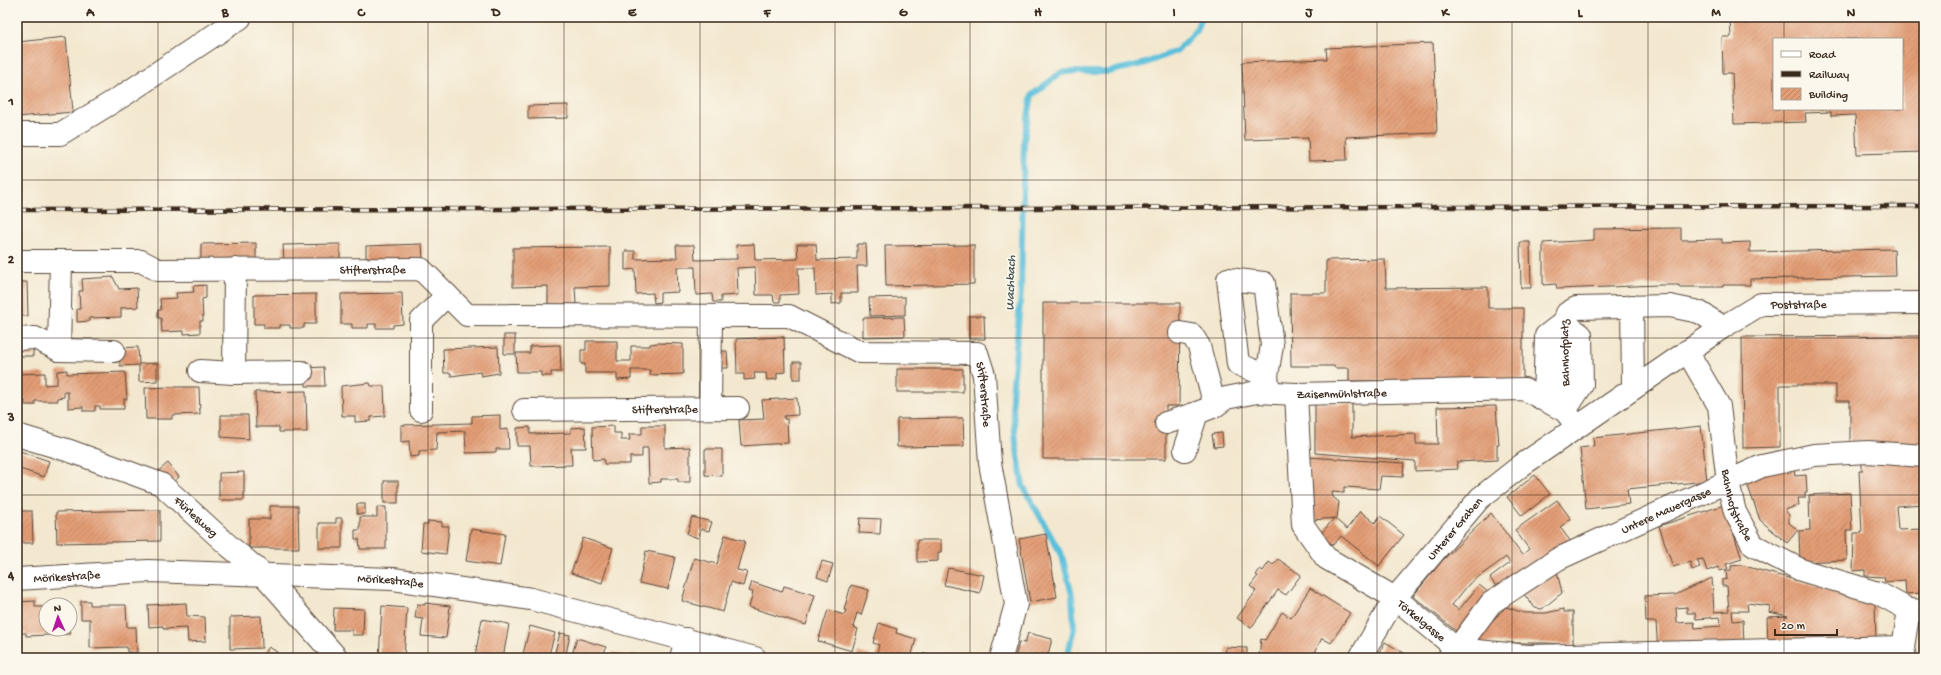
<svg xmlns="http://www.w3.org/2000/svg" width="1941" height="675" font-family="'Gochi Hand',sans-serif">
	<defs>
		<pattern id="building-hatch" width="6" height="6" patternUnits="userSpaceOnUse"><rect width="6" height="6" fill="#e39d74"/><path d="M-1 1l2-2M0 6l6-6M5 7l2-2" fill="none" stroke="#b9805f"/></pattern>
	</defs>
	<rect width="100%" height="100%" fill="#fbf7ec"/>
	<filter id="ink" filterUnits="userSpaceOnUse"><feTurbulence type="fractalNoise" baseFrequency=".025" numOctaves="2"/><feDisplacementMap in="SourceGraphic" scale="8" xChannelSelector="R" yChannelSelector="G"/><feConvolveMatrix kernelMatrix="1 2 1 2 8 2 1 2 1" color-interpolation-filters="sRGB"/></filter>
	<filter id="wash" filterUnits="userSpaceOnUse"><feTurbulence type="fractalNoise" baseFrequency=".012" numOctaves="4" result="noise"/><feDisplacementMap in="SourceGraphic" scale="16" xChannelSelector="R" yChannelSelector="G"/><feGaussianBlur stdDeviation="0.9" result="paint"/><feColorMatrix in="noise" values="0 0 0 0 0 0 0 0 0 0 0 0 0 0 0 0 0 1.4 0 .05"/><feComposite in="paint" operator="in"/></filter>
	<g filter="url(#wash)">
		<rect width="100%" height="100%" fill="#f3e8cf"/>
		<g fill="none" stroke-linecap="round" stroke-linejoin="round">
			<polyline stroke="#5cbfda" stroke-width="6" points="1067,658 1074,628 1072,595 1062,556 1023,486 1016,444 1012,396 1021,292 1024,140 1032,95 1062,72 1108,72 1146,63 1178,50 1196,31 1201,17"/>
		</g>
		<g id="blocks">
			<g fill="url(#building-hatch)" fill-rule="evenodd">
				<path d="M1730,17H1924V152L1857,154L1855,115L1831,116V112L1805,113L1806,122L1734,124L1732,73H1723L1722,37H1731ZM1774,39H1902V109H1774Z"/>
				<polygon points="66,37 73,112 17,117 17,42"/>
				<polygon points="1433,43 1437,133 1346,137 1347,160 1309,161 1308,138 1245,140 1242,62 1327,59 1326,48"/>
				<polygon points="568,105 568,118 528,119 528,106"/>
				<polygon points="1681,228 1681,240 1722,239 1722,243 1750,242 1750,252 1894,249 1895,276 1750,279 1750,285 1723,285 1723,287 1679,287 1679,285 1659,285 1557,289 1556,284 1543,285 1543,243 1594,240 1594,229"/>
				<polygon points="1520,242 1530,242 1531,288 1521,288"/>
				<polygon points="256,243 256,264 201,265 201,244"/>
				<polygon points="340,244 340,261 284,262 283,245"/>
				<polygon points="422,244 423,259 366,262 366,246"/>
				<polygon points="754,244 755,260 798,259 797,244 816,244 817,260 857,259 857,244 866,244 867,266 857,266 858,293 841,293 841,303 832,304 832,294 816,295 815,268 798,268 799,294 780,295 780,302 774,302 773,295 756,295 755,267 737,268 738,295 721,296 721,302 713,302 712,294 696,295 695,267 677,267 678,292 660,293 660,302 654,303 653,293 636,294 635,269 625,270 625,251 635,251 635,259 677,258 676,245 694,245 695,260 737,259 736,245"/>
				<polygon points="974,245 974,284 886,286 885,246"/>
				<polygon points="610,247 610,286 575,287 576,304 548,305 548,286 513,287 513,248"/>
				<polygon points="1385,259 1386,288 1488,287 1488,308 1523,308 1523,379 1349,381 1349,368 1335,368 1334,366 1291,366 1290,293 1326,293 1326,260"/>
				<polygon points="113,277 119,289 137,288 138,307 121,308 121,317 89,318 90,321 77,322 77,309 80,309 79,291 83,291 82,279"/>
				<polygon points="17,282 27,282 28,316 17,316"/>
				<polygon points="206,285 206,298 202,299 203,321 200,321 200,333 184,334 184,331 162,332 161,318 158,318 158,310 161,310 160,299 177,298 176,293 194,292 193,286"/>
				<polygon points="402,293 403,324 393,325 393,328 376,328 376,324 368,324 368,328 352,328 352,324 341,324 341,294"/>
				<polygon points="316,294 316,324 304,324 304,328 290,328 290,325 280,325 280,328 264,328 264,324 254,324 254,295"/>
				<polygon points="905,297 905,315 870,316 869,298"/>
				<polygon points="1043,303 1180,303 1179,406 1166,406 1166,459 1043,459"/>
				<polygon points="969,316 984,316 985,339 969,339"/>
				<polygon points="904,317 905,336 863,337 863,318"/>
				<rect x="504" y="335" width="11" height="19"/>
				<polygon points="1924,336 1924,447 1850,442 1850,401 1836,401 1836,385 1780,385 1780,447 1743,448 1742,337"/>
				<polygon points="784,337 785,372 777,373 777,379 767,380 766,373 754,373 755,379 744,380 744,374 737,374 736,339"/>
				<polygon points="586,341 617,341 617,361 631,361 631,346 650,346 650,344 658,343 683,344 683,374 650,375 650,370 631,370 631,379 617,380 617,373 585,373 585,364 581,364 581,350 586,350"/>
				<polygon points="560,345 561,372 551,372 551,376 541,376 541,372 517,372 516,353 530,353 530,346"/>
				<polygon points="138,347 139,364 157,363 157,381 139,382 139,365 120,366 119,348"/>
				<polygon points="498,347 499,373 481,376 480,372 451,376 451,373 444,373 443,349"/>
				<rect x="17" y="349" width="16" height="7"/>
				<polygon points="719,351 727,351 728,368 719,368"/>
				<rect x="793" y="362" width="8" height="17"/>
				<polygon points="324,367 325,386 306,386 305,368"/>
				<rect x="897" y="369" width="66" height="23"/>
				<polygon points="67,370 67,374 125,372 127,399 124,399 124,409 100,409 100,406 95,406 95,411 83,411 83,407 68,408 68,392 64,392 64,397 57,398 58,401 35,401 35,405 25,405 25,401 17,401 17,374 45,373 45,385 57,384 57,371"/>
				<polygon points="370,383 371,386 384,386 385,416 371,417 371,421 355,422 355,416 342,416 341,386"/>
				<polygon points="172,387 199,387 200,414 172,415 172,419 146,419 145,388"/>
				<polygon points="306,391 307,432 279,432 279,427 256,427 255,392"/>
				<polygon points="797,398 798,415 784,416 784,419 787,419 788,443 741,446 739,420 764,419 762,400"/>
				<polygon points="1315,403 1352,404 1352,437 1416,434 1416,444 1438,444 1437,407 1496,406 1499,445 1497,445 1497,460 1457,462 1458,469 1415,471 1415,461 1315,453"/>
				<polygon points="221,415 248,415 249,439 221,437"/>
				<polygon points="500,415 500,430 508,429 509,449 496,449 496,452 466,453 465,431 437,432 436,450 419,451 419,456 410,457 409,441 401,442 401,425 472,423 472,416"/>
				<polygon points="963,418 964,446 897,447 897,419"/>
				<polygon points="614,426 614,433 621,433 621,440 630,440 629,434 642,434 642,426 665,426 665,448 690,447 690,482 678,482 678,479 661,479 661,482 649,483 648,448 642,448 642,457 630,457 630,464 604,464 604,459 593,460 592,427"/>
				<polygon points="1701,426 1707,481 1627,489 1629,504 1586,509 1580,448 1594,446 1593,438"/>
				<polygon points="530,427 530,434 571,433 571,428 585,427 586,448 571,448 572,465 531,466 530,446 517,446 517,428"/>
				<polygon points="1222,433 1223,446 1214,447 1212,434"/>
				<polygon points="705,449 722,449 722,476 705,475"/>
				<polygon points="17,450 49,461 44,477 17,468"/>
				<polygon points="1307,457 1404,463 1403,477 1381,476 1379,489 1344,487 1344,493 1332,492 1333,497 1339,502 1337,518 1312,520"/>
				<polygon points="1862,460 1924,464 1924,504 1896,506 1898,530 1924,529 1924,593 1906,594 1905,580 1885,582 1884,577 1865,576 1865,570 1853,571 1854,533 1862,533 1859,471 1862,471"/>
				<polygon points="1793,461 1795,476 1806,475 1807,492 1805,492 1805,498 1798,498 1799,505 1785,510 1789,515 1789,523 1798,530 1787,543 1760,520 1745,478"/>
				<polygon points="168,463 179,477 167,487 156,473"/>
				<polygon points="244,472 244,500 219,500 219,473"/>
				<polygon points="1535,475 1550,494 1522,516 1507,497"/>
				<rect x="384" y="481" width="14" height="22"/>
				<polygon points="1850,493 1852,530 1846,530 1847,560 1800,562 1799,531 1810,530 1809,495"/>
				<polygon points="1557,500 1571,519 1560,527 1571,542 1501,593 1490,578 1510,563 1506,557 1469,584 1452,605 1459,610 1479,585 1493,596 1461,635 1413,596 1442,561 1491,513 1522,555 1529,549 1515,530"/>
				<rect x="357" y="504" width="8" height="10"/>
				<polygon points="1724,505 1742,559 1726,564 1728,569 1719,571 1718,567 1707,571 1703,559 1697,560 1700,567 1692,570 1690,562 1673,567 1659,526"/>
				<polygon points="270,506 298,506 299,548 249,548 249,519 270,519"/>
				<polygon points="377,507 386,507 386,549 360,549 359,539 355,539 355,530 360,530 360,517 377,517"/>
				<polygon points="160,510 160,541 57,543 56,512"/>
				<polygon points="17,511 32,511 33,543 17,543"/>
				<polygon points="1360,511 1375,523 1380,516 1404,535 1379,566 1341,536 1333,545 1320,535 1334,518 1347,529"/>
				<polygon points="692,517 712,522 709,531 701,529 698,538 687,534"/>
				<polygon points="336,518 342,518 342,548 319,548 319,523 336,523"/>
				<polygon points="860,518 881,519 880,534 859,533"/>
				<polygon points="428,521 442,522 442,526 449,526 446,554 421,551 423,524 428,524"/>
				<polygon points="471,529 505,534 500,566 466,561"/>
				<polygon points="1046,534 1057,597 1030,602 1019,539"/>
				<polygon points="725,535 745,541 737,570 747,572 743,586 731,582 723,612 682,601 694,558 717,564"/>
				<polygon points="583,538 613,548 602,583 571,573"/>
				<polygon points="917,540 941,540 941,552 938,552 938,561 917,562"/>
				<polygon points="646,551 675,557 668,589 639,583"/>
				<polygon points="1278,559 1301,575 1286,595 1278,590 1251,628 1237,618 1256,591 1250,586 1258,576 1256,575 1260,569 1263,571 1269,562 1273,565"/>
				<polygon points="822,561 833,564 828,581 817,577"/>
				<path d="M1741,565L1875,602L1876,641L1768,646L1767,617L1788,616L1769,612L1770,606L1747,603L1748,611H1732L1733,621L1743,620L1744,646L1658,651L1656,622H1646L1645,596L1675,595L1712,578L1714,612L1729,611L1727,586H1722V580L1727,579L1726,571L1731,570V566ZM1687,607V613H1695L1696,619L1720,617L1721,626L1695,628L1694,622L1677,623L1676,608Z"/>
				<polygon points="1556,567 1562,593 1542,609 1535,608 1522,592"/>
				<polygon points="948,568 984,575 980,593 944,585"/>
				<polygon points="752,582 782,592 784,586 815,595 806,625 749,607 753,592 749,591"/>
				<polygon points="851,585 869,590 861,615 857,613 853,627 858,629 852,651 818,641 828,610 844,615 846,610 844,610"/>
				<polygon points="1310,588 1350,613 1331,643 1322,638 1316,650 1315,658 1259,657 1261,639 1265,640 1282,612 1291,618"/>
				<polygon points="35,601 35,607 46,607 46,629 70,629 71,634 26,636 26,633 17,633 17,602"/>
				<polygon points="81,601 90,601 90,605 126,605 127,627 136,627 137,653 127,652 127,647 90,648 90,619 81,619"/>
				<polygon points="186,603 187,616 205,617 206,641 188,642 187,628 163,629 163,626 149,627 148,605"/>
				<polygon points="425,603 450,606 446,638 421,636 423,619 415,618 417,604 425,605"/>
				<polygon points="382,606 407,608 404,658 379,658"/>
				<polygon points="1506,607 1524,613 1546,613 1564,609 1564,612 1573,612 1573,645 1546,643 1470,643"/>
				<polygon points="334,608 364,609 363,635 352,635 352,630 333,630"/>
				<polygon points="261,616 262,648 230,649 230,617"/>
				<polygon points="482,619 509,624 503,658 475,656"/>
				<polygon points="879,623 897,629 896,633 916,639 911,658 876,657 879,645 873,643"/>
				<polygon points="530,626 555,633 548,658 522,658"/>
				<polygon points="560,633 570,635 566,654 555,652"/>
				<polygon points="1028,633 1052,639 1047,658 1015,658 1019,642 1025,643"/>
				<polygon points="577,638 606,647 603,658 571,658"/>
				<polygon points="1385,642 1409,656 1408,658 1376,658"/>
				<polygon points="269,647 277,652 273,658 262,658"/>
				<polygon points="1226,647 1247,648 1247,658 1225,658"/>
				<polygon points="613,652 630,657 631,654 645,658 611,658"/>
				<polygon points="858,652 871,656 870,658 856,658"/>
				<polygon points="924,653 931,655 930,658 923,658"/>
				<polygon points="946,653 962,658 944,658"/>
				<polygon points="1104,655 1104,658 1090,658 1090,656"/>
			</g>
		</g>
	</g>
	<g filter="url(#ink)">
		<use href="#blocks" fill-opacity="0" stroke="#574639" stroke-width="1"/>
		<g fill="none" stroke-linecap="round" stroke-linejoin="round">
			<defs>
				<g id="minor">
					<polyline points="17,134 60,134 124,95 240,18"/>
					<path id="s1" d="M17,261H141L158,270L421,269L467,315L789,316L860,352L977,353L984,375L990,463L1016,604L1001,658"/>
					<polyline points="1632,306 1633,387"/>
					<polyline points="1180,333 1192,335 1199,346 1215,406"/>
					<polyline points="17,339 35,338 59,350 114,351"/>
					<polyline points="59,350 61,261"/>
					<path id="s2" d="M1687,351L1719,406L1728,483L1735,512L1753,545L1801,570L1878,593L1909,610L1924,611"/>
					<polyline points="200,371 234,373 302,372"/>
					<polyline points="234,373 235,269"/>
					<polyline points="1267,376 1238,364 1228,279 1264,283 1272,345 1267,376 1269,392"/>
					<path id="s3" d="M1296,394L1303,525L1326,558L1395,598L1457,649L1528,656L1903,647"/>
					<polyline points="1544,400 1546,336 1564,322 1581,335 1582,385 1565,411"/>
					<polyline points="710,408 711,316"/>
					<polyline points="421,410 421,321 447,295"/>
					<path id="s4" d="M524,410L738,408"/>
					<path id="s5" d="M1565,411L1564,322L1567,313L1576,308L1670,306L1699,312L1723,327"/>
					<polyline points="1166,423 1197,413"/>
					<path id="s6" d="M17,435L70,451L161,484L229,546L263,574L337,658"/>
					<path id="s7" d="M1185,450L1197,413L1215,406L1226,398L1257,392L1296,394L1524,389L1565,411L1577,426"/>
					<path id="s8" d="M17,579L148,571L393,579L531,599L755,658"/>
					<path id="s9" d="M1449,657L1457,649L1491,603L1558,559L1762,466L1814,455L1868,452L1924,456"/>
					<polyline points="681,658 686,639"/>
					<path id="s10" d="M1360,658L1395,598L1480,498L1522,465L1723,327L1761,304L1924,303"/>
					<polyline points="1905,658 1903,647 1909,610"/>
				</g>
			</defs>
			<use href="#minor" stroke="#574639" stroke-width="24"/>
			<use href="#minor" stroke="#fff" stroke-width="22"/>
			<defs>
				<polyline id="rail" points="17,210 1924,206"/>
			</defs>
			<use href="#rail" stroke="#3b2a1e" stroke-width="4.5"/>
			<use href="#rail" stroke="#fbf7ec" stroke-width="3" stroke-dasharray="9" stroke-linecap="butt"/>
		</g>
	</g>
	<path fill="none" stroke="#3b2a1e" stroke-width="1" stroke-opacity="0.55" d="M158,17V658M293,17V658M428,17V658M564,17V658M700,17V658M835,17V658M970,17V658M1106,17V658M1242,17V658M1377,17V658M1512,17V658M1648,17V658M1784,17V39M1784,109V658M17,180H1924M17,338H1924M17,495H1924"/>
	<g text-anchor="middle" stroke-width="3.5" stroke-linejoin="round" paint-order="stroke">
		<g font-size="12" fill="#3b2a1e" stroke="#fbf7ec">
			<text dy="4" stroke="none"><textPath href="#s1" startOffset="358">Stifterstraße</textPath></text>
			<text dy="4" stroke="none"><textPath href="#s10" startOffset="580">Poststraße</textPath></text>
			<text dy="4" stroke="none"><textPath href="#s5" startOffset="58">Bahnhofplatz</textPath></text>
			<text dy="4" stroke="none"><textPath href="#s1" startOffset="1032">Stifterstraße</textPath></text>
			<text dy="4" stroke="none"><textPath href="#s7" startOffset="188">Zaisenmühlstraße</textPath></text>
			<text dy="4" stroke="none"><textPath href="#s4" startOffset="141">Stifterstraße</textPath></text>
			<text dy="4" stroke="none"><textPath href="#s2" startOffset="165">Bahnhofstraße</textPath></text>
			<text dy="4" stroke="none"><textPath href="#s9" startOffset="267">Untere Mauergasse</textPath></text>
			<text dy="4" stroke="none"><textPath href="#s6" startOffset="200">Flürlesweg</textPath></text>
			<text dy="4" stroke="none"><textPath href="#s10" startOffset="161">Unterer Graben</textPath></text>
			<text dy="4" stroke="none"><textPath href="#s8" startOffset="50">Mörikestraße</textPath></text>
			<text dy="4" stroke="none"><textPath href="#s8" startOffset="374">Mörikestraße</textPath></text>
			<text dy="4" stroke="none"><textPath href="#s3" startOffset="286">Törkelgasse</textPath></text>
		</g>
		<g font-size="13" font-style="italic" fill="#455756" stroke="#fbf7ec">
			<text transform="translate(1009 283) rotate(-88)" y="5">Wachbach</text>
		</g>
	</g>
	<rect width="1941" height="675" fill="none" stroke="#fbf7ec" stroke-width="44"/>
	<rect x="1773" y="38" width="130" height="72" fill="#fbf7ec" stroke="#aea59a"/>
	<rect x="1781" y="51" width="20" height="6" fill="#ffffff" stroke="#aea59a"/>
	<text x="1809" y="58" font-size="12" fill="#3b2a1e">Road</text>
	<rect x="1781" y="71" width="20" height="6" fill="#3b2a1e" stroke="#aea59a"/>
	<text x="1809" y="78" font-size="12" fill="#3b2a1e">Railway</text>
	<rect x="1781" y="88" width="20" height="12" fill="url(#building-hatch)" stroke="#aea59a"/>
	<text x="1809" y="98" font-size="12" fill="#3b2a1e">Building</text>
	<g transform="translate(58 617) rotate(357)"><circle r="19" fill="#fbf7ec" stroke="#aea59a"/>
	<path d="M0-3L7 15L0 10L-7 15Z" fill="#b5179e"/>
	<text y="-6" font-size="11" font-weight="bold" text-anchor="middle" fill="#3b2a1e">N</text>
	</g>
	<path d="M1775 629v6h62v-6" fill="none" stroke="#3b2a1e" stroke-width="2"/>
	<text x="1781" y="629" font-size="12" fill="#3b2a1e" stroke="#fbf7ec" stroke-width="3" paint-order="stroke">20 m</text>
	<rect x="22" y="22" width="1897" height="631" fill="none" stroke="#3b2a1e" stroke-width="1.5"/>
	<g font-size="13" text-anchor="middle" font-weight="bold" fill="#3b2a1e">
		<text x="90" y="16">A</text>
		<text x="225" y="16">B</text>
		<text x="361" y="16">C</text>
		<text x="496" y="16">D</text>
		<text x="632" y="16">E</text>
		<text x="767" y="16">F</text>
		<text x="903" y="16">G</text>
		<text x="1038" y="16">H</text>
		<text x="1174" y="16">I</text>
		<text x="1309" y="16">J</text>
		<text x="1445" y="16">K</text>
		<text x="1580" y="16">L</text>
		<text x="1716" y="16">M</text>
		<text x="1851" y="16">N</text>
		<text x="11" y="105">1</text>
		<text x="11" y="263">2</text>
		<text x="11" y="421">3</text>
		<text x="11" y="579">4</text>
	</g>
</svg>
